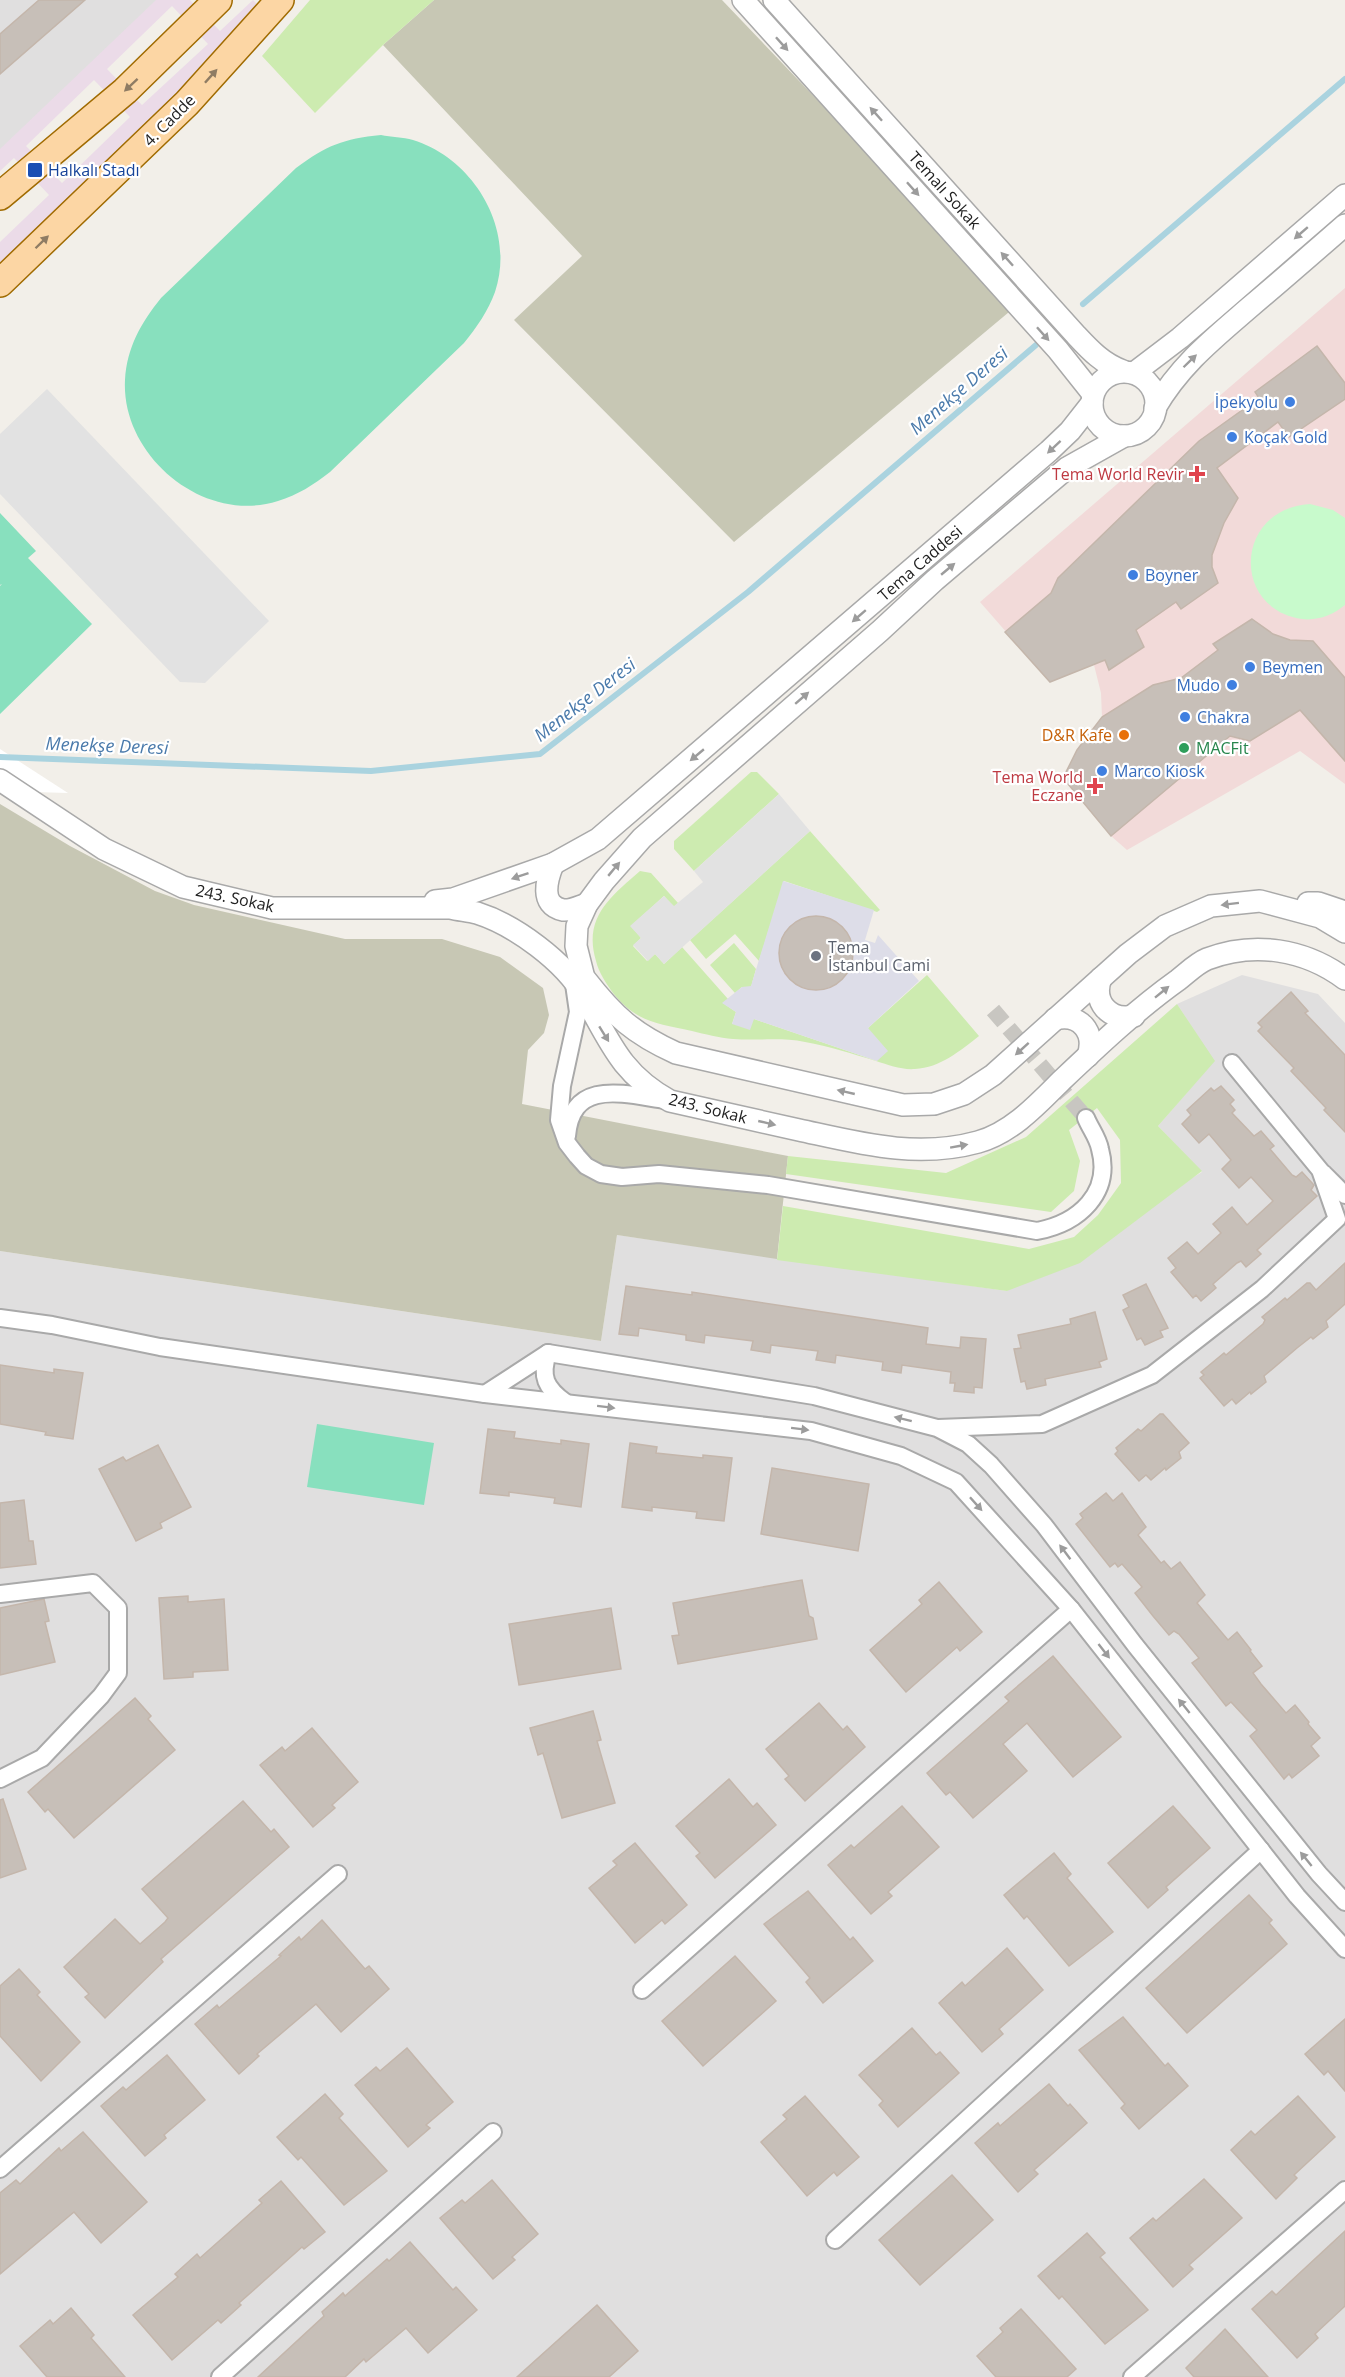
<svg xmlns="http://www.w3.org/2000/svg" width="1345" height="2377" font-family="'Open Sans',sans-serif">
	<rect width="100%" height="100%" fill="#f2efe9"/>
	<g fill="#e0dfdf">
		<polygon points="0,0 159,0 0,157"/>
		<polygon points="1242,975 1318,994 1345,1023 1345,2377 0,2377 0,1251 601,1341 617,1235 1007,1291 1202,1172 1158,1126 1214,1061 1177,1004"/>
	</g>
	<polygon fill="#f2dad9" points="1345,288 1345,784 1300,751 1127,850 1111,836 1063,779 1077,750 1102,717 1101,693 1094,665 1050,682 980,602"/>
	<path fill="#ebdbe8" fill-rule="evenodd" d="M156,0H190L220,31L253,0L265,12L0,264V242L49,195L14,158L0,171V149ZM172,6L208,44L142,105L107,69ZM94,80L130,117L62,183L26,146Z"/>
	<g fill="#c7c7b4">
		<polygon points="434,0 722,0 1015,307 734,542 514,320 582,256 383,45"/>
		<polygon points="0,804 70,846 155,891 194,905 345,939 442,939 500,957 543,988 549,1015 544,1033 528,1050 522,1104 788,1156 777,1259 617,1235 601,1341 0,1251"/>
	</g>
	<g fill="#cdebb0">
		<polygon points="310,0 434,0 383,45 315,113 262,56"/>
		<polygon points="751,772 757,772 779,794 694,871 674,849 674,841"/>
		<polygon points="810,831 880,910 877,912 784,881 759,961 735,934 706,959 690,940"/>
		<path d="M640,871L651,873L678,903L674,907L664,896L631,926L641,938L633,946L647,961L655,954L664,964L682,947L728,999L723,1003L736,1012L732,1024L754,1019L877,1061L868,1028L927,975L979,1036C961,1050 940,1068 915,1069C901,1070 889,1065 876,1061C853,1054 829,1046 805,1042C781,1037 757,1041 733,1039C719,1038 705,1034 692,1031C657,1023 637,1023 613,993C606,983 599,973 596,961C583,918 610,897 640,871Z"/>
		<polygon points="734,943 756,969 751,987 742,987 735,993 710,965"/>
		<polygon points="1177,1004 1215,1061 1158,1126 1202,1171 1080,1263 1007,1291 777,1260 783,1206 1029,1249 1074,1237 1098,1215 1121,1183 1120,1140 1097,1108 1069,1130 1080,1161 1074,1191 1051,1212 786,1174 788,1156 946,1173 1026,1137"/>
	</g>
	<path fill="#c8facc" d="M1310,504L1333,510L1345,518V605C1333,615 1317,621 1302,619C1231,609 1234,509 1310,504Z"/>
	<g fill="#88e0be">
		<path d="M381,135C391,137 403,137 413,140C474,159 516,229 495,292C488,311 477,327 464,343L330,472C313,485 298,495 278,501C204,525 121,456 125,380C127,347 141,323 161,298L296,168C327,145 343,139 381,135Z"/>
		<polygon points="0,513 36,551 28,558 92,624 0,714 0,586 2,584 0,585"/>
		<polygon points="317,1424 434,1443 424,1505 307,1487"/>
	</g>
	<g fill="#e2e2e2">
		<polygon points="47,389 269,621 205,683 180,682 0,494 0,434"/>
		<polygon points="779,794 810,831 664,964 655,954 648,961 633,945 641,938 630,926 664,896 674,906 703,882 694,871"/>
	</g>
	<polygon fill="#dddde8" points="783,881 874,910 865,940 875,943 878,935 919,981 868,1028 888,1051 877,1061 754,1019 750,1030 732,1024 736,1012 722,1003 742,987 751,986"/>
	<polygon fill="#fff" points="0,749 68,793 0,791"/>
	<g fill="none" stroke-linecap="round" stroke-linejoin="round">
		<g stroke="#aad3df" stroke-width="6">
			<polyline points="1083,304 1345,79"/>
			<polyline points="0,757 371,771 540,754 748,592 1036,345"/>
		</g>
	</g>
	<g fill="#c7bfb8" stroke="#c4b6ab" stroke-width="1.5">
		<polygon points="39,0 85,0 0,74 0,34"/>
		<polygon points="1317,346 1345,383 1345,399 1289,437 1278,422 1217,468 1238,498 1224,523 1212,555 1212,567 1218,583 1181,609 1176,602 1136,630 1144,647 1109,670 1105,660 1050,682 1005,632 1051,593 1058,578 1199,441 1259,398 1255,392"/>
		<polygon points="1252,619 1273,634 1290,640 1313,641 1345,678 1345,761 1300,710 1250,741 1230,736 1111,836 1063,778 1077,750 1102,717 1153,685 1181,678 1218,650 1213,644"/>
		<circle cx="816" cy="953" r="37"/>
		<polygon points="1291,992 1308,1011 1305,1013 1345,1055 1345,1132 1324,1110 1326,1108 1291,1071 1294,1068 1258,1031 1262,1027 1258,1023"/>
		<polygon points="1221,1086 1234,1100 1230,1104 1235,1110 1232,1113 1254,1136 1261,1131 1274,1146 1270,1149 1292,1175 1296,1177 1302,1172 1314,1185 1311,1190 1317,1196 1257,1250 1261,1254 1246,1267 1241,1261 1237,1263 1213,1284 1216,1288 1201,1301 1196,1295 1193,1298 1171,1272 1176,1268 1168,1258 1187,1242 1198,1254 1221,1233 1213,1224 1232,1207 1247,1225 1273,1201 1251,1177 1239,1188 1222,1169 1231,1160 1209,1134 1199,1143 1182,1124 1191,1115 1187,1110 1211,1088 1214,1091"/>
		<polygon points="1345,1263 1345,1304 1326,1321 1328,1327 1313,1339 1311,1337 1297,1348 1264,1376 1266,1382 1251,1394 1250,1392 1236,1404 1232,1399 1224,1406 1200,1378 1204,1375 1201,1372 1224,1353 1226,1355 1263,1324 1265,1320 1262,1317 1285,1298 1287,1300 1307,1283 1310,1283 1316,1290"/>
		<polygon points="1146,1284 1168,1328 1160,1331 1163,1337 1145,1345 1141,1338 1137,1340 1123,1310 1129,1307 1123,1295"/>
		<polygon points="626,1286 692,1295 692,1292 928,1328 926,1344 960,1348 961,1337 986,1339 982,1388 974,1387 974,1393 954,1391 955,1383 950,1383 951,1372 902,1365 901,1373 882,1370 883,1362 836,1355 835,1363 816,1360 818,1351 771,1345 770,1353 751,1350 753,1341 705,1335 704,1343 686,1340 686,1335 639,1328 638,1336 619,1334"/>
		<polygon points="1095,1312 1107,1359 1099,1362 1101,1367 1045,1379 1046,1385 1027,1389 1025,1381 1021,1382 1014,1349 1021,1348 1018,1335 1071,1324 1070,1319"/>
		<polygon points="0,1365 54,1373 54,1369 83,1373 73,1439 45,1435 46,1432 0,1424"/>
		<polygon points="1160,1414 1163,1414 1189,1443 1179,1452 1181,1458 1166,1470 1165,1468 1151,1480 1146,1475 1139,1481 1115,1454 1118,1451 1116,1448 1138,1429 1141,1431"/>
		<polygon points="488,1429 515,1432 514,1438 561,1444 561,1440 589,1444 581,1507 554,1503 555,1498 509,1492 509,1496 480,1493"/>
		<polygon points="630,1443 657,1447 656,1453 703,1458 703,1455 732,1458 724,1521 696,1518 697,1512 652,1507 652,1511 622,1507"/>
		<polygon points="158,1445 191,1507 160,1523 162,1528 136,1541 99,1469 123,1457 126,1461"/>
		<polygon points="772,1468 869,1484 858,1551 761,1534"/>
		<polygon points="1106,1493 1113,1501 1122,1493 1146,1527 1138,1535 1161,1563 1164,1561 1171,1569 1180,1562 1205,1595 1197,1603 1228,1640 1237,1632 1251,1650 1250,1651 1262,1666 1253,1673 1261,1684 1286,1713 1295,1705 1309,1722 1308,1724 1320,1738 1311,1746 1319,1756 1292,1778 1289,1774 1284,1779 1250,1736 1257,1730 1231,1702 1226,1706 1192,1663 1199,1658 1179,1634 1174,1631 1169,1635 1153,1616 1135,1593 1142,1587 1122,1564 1118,1567 1115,1563 1110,1567 1076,1524 1083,1518 1080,1514"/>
		<polygon points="24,1500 29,1541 33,1541 36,1564 0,1568 0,1503"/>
		<polygon points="802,1580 809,1616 813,1618 817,1639 678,1664 672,1636 679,1635 673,1603"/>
		<polygon points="939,1582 982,1632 960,1651 957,1647 906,1692 870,1650 922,1604 919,1600"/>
		<polygon points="188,1596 188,1602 224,1599 228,1670 193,1672 193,1677 164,1679 159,1598"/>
		<polygon points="44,1599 49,1621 45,1622 55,1662 0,1675 0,1608"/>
		<polygon points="611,1608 621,1669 519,1685 509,1624"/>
		<polygon points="1053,1656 1121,1737 1073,1777 1027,1723 1003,1744 1027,1771 973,1818 950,1792 946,1795 927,1773 1009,1701 1005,1697"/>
		<polygon points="135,1698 151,1716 148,1719 175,1750 74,1838 48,1809 45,1812 28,1792"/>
		<polygon points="819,1703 843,1730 847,1726 865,1747 805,1801 785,1779 789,1776 766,1749"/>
		<polygon points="593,1711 601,1740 597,1741 615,1803 562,1818 543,1753 538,1755 530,1728"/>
		<polygon points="312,1728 358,1782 332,1805 335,1808 313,1827 260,1765 282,1747 285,1751"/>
		<polygon points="729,1779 753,1807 757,1803 776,1825 715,1878 696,1856 700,1853 676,1826"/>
		<polygon points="3,1799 26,1869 0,1878 0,1800"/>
		<polygon points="243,1801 271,1832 274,1829 289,1847 161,1959 163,1962 105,2018 85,1997 89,1994 64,1967 115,1919 140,1944 165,1922 168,1918 142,1889"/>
		<polygon points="902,1806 939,1847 888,1892 892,1896 871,1914 828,1865 851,1845 854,1848"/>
		<polygon points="1173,1806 1210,1848 1166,1887 1168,1890 1148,1908 1108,1863"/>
		<polygon points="635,1843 687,1905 665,1924 662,1920 635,1943 589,1888 617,1865 613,1861"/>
		<polygon points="1054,1853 1071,1874 1067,1878 1113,1932 1069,1966 1027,1916 1024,1919 1004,1895"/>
		<polygon points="808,1891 850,1940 853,1937 873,1961 823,2003 806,1982 810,1978 764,1924"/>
		<polygon points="1249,1895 1272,1920 1269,1923 1287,1944 1187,2033 1146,1988"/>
		<polygon points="322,1920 365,1969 369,1966 389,1989 341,2032 316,2004 257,2054 259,2056 239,2074 195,2024 217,2005 219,2008 281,1956 279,1955 299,1937 301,1940"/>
		<polygon points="1007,1948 1043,1990 999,2029 1003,2034 982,2052 939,2003 962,1982 965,1986"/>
		<polygon points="735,1956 776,2001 703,2066 662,2021"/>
		<polygon points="19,1969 40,1992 37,1995 80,2042 41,2081 0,2036 0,1986"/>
		<polygon points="1123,2017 1165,2066 1168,2063 1188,2086 1139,2129 1121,2108 1125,2104 1079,2050"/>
		<polygon points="1345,2019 1345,2091 1328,2071 1324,2075 1305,2054"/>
		<polygon points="912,2028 936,2055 940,2052 959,2073 898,2127 879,2105 883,2101 859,2075"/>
		<polygon points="407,2048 453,2102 426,2125 430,2128 408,2147 355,2085 376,2067 380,2071"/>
		<polygon points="167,2055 205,2100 164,2135 166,2138 145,2156 101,2106 123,2087 126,2090"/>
		<polygon points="1049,2084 1068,2106 1070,2104 1087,2123 1034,2170 1038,2174 1018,2192 975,2143 998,2123 1000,2126"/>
		<polygon points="325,2094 343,2114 339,2118 387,2171 344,2205 301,2157 298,2160 277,2137"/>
		<polygon points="805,2096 859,2157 837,2176 834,2172 807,2196 761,2142 787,2119 783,2115"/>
		<polygon points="1298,2096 1335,2137 1294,2175 1297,2178 1276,2199 1231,2150 1251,2131 1255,2135"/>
		<polygon points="83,2132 147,2202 101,2243 74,2212 0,2274 0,2193 16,2180 20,2184 59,2148 61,2151"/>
		<polygon points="952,2175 993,2220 920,2285 879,2240"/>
		<polygon points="1204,2179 1242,2218 1189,2265 1193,2269 1173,2287 1130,2238 1153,2218 1156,2221"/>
		<polygon points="492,2180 538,2234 512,2257 515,2260 493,2279 440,2218 462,2200 465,2203"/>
		<polygon points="281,2181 325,2232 304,2249 302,2247 239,2303 241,2305 221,2323 218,2320 172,2360 133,2315 178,2277 175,2274 197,2254 200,2258 262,2203 259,2200"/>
		<polygon points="1345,2231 1345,2306 1315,2334 1318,2338 1297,2358 1252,2309 1272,2291 1276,2295"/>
		<polygon points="1087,2233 1105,2253 1100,2257 1148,2310 1105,2344 1062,2296 1059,2299 1038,2276"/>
		<polygon points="410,2242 453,2290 456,2287 477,2310 428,2353 406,2328 366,2362 364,2359 345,2377 258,2377 324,2316 322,2312 343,2293 345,2296 387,2259 389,2261"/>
		<polygon points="597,2305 638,2351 609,2377 517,2377"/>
		<polygon points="71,2308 94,2335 91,2338 125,2377 47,2377 20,2346 50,2320 53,2324"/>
		<polygon points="1021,2309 1076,2369 1067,2377 996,2377 977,2356 1003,2332 1000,2328"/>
		<polygon points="1225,2329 1268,2377 1194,2377 1186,2368"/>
	</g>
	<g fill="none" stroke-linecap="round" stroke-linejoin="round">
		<polyline stroke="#c8c6c1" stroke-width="16" stroke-dasharray="16 8" stroke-linecap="butt" points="993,1010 1086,1118"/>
		<defs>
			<g id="minor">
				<path d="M574,984L578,1012L562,1086L559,1120L567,1143L577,1156L586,1166L601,1174L622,1177L659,1174L768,1185L1037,1231C1079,1223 1112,1193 1100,1149C1098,1138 1090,1128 1086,1118"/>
				<path d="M567,1136C572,1078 624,1094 665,1100"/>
				<polyline points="1323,1173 1345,1195"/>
				<polyline points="0,1318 52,1325 160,1347 485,1394 811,1431 901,1456 956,1482 1071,1609 1297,1896 1345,1949"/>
				<path d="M548,1353C540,1377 546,1388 565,1402"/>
				<polyline points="485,1394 548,1353 814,1396 937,1428 968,1444 991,1465 1044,1525 1135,1645 1319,1874 1345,1902"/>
				<polyline points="938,1428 1042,1424 1152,1375 1262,1289 1337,1219 1320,1170 1232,1063"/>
				<polyline points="0,1594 93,1583 118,1608 118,1673 101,1696 42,1758 0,1779"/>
				<polyline points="642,1990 1071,1609"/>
				<polyline points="0,2169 338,1874"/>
				<polyline points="835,2240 1261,1850"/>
				<polyline points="220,2377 493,2132"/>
				<polyline points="1132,2377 1345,2190"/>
			</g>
			<g id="tertiary">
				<polyline points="743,0 1058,350 1093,394"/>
				<path d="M774,0L1076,335C1090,350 1103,364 1123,371"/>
				<circle cx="1124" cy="404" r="32"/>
				<polyline points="1134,373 1180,338 1345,195"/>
				<path d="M1155,408C1180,365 1213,339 1250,307C1282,280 1313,253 1345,225"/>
				<path d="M0,780L104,849L183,887L272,908H450C459,910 468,911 477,913C515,925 565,962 584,996C610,1042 621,1074 670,1101C713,1111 756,1120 799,1130C859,1143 916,1159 978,1142C1011,1133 1037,1105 1061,1081C1098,1046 1136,1010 1178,980C1187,973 1197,963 1207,959C1254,941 1305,949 1345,979"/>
				<path d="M553,864C547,879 539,905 563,910C571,911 580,906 587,904"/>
				<polyline points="435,901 453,899 553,864 598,839 1049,451 1070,431 1092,403"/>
				<polyline points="1308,903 1318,903 1345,912"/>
				<polyline points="584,978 576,946 577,926 587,904 604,881 642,838 880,631 935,580 1067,468 1124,436"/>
				<path d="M1101,978C1092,1001 1109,1022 1134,1016"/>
				<path d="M586,980C614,1016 634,1034 676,1053L903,1105L934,1104L964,1094L993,1075L1128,954L1165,926L1211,906L1260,901L1320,917L1345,932"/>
				<path d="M1055,1019C1080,1013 1096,1032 1088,1056"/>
			</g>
			<g id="primary">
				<polyline points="0,196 125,91 218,0"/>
				<polyline points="0,283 187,103 280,0"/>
			</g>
		</defs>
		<use href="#minor" stroke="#a9a9a9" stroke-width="20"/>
		<use href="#tertiary" stroke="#a9a9a9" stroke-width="24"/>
		<use href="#primary" stroke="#a06b00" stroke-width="30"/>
		<use href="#minor" stroke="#fff" stroke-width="16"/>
		<use href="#tertiary" stroke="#fff" stroke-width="21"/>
		<use href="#primary" stroke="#fcd6a4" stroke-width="27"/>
	</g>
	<defs><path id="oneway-solid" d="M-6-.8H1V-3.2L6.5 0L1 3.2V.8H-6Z" transform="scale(1.5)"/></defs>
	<g fill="#9c9c9c">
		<use href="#oneway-solid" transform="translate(782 44) rotate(48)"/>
		<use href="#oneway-solid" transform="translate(876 114) rotate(-132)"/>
		<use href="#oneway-solid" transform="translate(913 189) rotate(48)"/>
		<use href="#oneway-solid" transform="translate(1301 233) rotate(139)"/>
		<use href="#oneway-solid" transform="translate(1007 259) rotate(-132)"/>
		<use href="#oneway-solid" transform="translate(1043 334) rotate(48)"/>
		<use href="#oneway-solid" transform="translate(1190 361) rotate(-44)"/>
		<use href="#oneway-solid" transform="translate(1054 447) rotate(137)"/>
		<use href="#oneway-solid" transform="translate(948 569) rotate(-40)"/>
		<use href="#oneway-solid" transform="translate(859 616) rotate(139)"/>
		<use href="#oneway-solid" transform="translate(802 698) rotate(-41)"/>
		<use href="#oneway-solid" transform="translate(697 755) rotate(140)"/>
		<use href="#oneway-solid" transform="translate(614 869) rotate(-50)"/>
		<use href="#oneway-solid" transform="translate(520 876) rotate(161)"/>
		<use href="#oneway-solid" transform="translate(1230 904) rotate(173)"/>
		<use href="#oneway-solid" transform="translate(1162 992) rotate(-39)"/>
		<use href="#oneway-solid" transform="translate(604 1034) rotate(58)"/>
		<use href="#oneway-solid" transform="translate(1022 1049) rotate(138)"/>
		<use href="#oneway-solid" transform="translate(846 1092) rotate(-167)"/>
		<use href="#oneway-solid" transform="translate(767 1123) rotate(13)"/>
		<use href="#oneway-solid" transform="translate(959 1146) rotate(-10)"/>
		<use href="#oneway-solid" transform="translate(606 1407) rotate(7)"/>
		<use href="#oneway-solid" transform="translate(903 1419) rotate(-166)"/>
		<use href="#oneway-solid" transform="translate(800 1429) rotate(7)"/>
		<use href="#oneway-solid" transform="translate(976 1504) rotate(48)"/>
		<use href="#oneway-solid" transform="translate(1065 1552) rotate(-127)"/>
		<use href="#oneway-solid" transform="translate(1104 1651) rotate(52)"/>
		<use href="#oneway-solid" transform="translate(1184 1706) rotate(-129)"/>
		<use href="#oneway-solid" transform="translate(1306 1859) rotate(-129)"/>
	</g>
	<g fill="#8f7c63">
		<use href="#oneway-solid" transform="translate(211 76) rotate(-48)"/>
		<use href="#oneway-solid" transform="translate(131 85) rotate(137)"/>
		<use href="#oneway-solid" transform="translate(42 242) rotate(-44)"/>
	</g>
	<rect fill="#1a4fb4" stroke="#fff" stroke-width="2" x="27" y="162" width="16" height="16" rx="3"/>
	<g fill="#3f7fe0" stroke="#fff" stroke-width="2">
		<circle cx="1290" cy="402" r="6"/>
		<circle cx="1232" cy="437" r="6"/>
		<circle cx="1133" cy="575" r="6"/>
		<circle cx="1250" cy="667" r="6"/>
		<circle cx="1232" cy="685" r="6"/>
		<circle cx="1185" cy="717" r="6"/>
		<circle cx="1102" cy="771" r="6"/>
	</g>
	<g fill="#e0444e" stroke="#fff" stroke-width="2">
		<path d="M1194 465h6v6h6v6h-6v6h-6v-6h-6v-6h6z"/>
		<path d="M1092 777h6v6h6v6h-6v6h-6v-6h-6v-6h6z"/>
	</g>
	<circle fill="#e8710a" stroke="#fff" stroke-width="2" cx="1124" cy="735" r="6"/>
	<circle fill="#2e9e5b" stroke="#fff" stroke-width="2" cx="1184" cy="748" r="6"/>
	<circle fill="#6b7280" stroke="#fff" stroke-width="2" cx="816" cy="956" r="6"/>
	<g text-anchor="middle" stroke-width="4.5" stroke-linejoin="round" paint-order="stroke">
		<g font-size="16" fill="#222" stroke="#fff">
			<text transform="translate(169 120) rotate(-45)" y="6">4. Cadde</text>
			<text transform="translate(945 190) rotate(48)" y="6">Temalı Sokak</text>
			<text transform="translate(920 563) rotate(-41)" y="6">Tema Caddesi</text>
			<text transform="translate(235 898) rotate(12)" y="6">243. Sokak</text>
			<text transform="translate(708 1108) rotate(14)" y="6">243. Sokak</text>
		</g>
		<g font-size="16" fill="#164399" stroke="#fff" text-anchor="start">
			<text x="48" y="176">Halkalı Stadı</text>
		</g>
		<g font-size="16" fill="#366cbe" stroke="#fff" text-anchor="start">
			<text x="1278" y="408" text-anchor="end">İpekyolu</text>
			<text x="1244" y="443">Koçak Gold</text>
			<text x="1145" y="581">Boyner</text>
			<text x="1262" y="673">Beymen</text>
			<text x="1220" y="691" text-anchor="end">Mudo</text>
			<text x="1197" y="723">Chakra</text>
			<text x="1114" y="777">Marco Kiosk</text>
		</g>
		<g font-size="16" fill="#be3a42" stroke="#fff" text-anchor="end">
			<text x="1184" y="480">Tema World Revir</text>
			<text x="1083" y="783">Tema World<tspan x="1083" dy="18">Eczane</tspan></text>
		</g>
		<g font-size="16" fill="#c56008" stroke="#fff" text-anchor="end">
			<text x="1112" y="741">D&amp;R Kafe</text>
		</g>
		<g font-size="16" fill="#27864d" stroke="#fff" text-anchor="start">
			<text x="1196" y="754">MACFit</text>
		</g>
		<g font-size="16" fill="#5b616d" stroke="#fff" text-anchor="start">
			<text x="828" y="953">Tema<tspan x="828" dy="18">İstanbul Cami</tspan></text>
		</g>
		<g font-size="18" font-style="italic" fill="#4a7aab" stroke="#fff">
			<text transform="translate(959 391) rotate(-41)" y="6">Menekşe Deresi</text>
			<text transform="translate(585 700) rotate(-38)" y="6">Menekşe Deresi</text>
			<text transform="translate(107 746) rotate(2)" y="6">Menekşe Deresi</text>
		</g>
	</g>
</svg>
